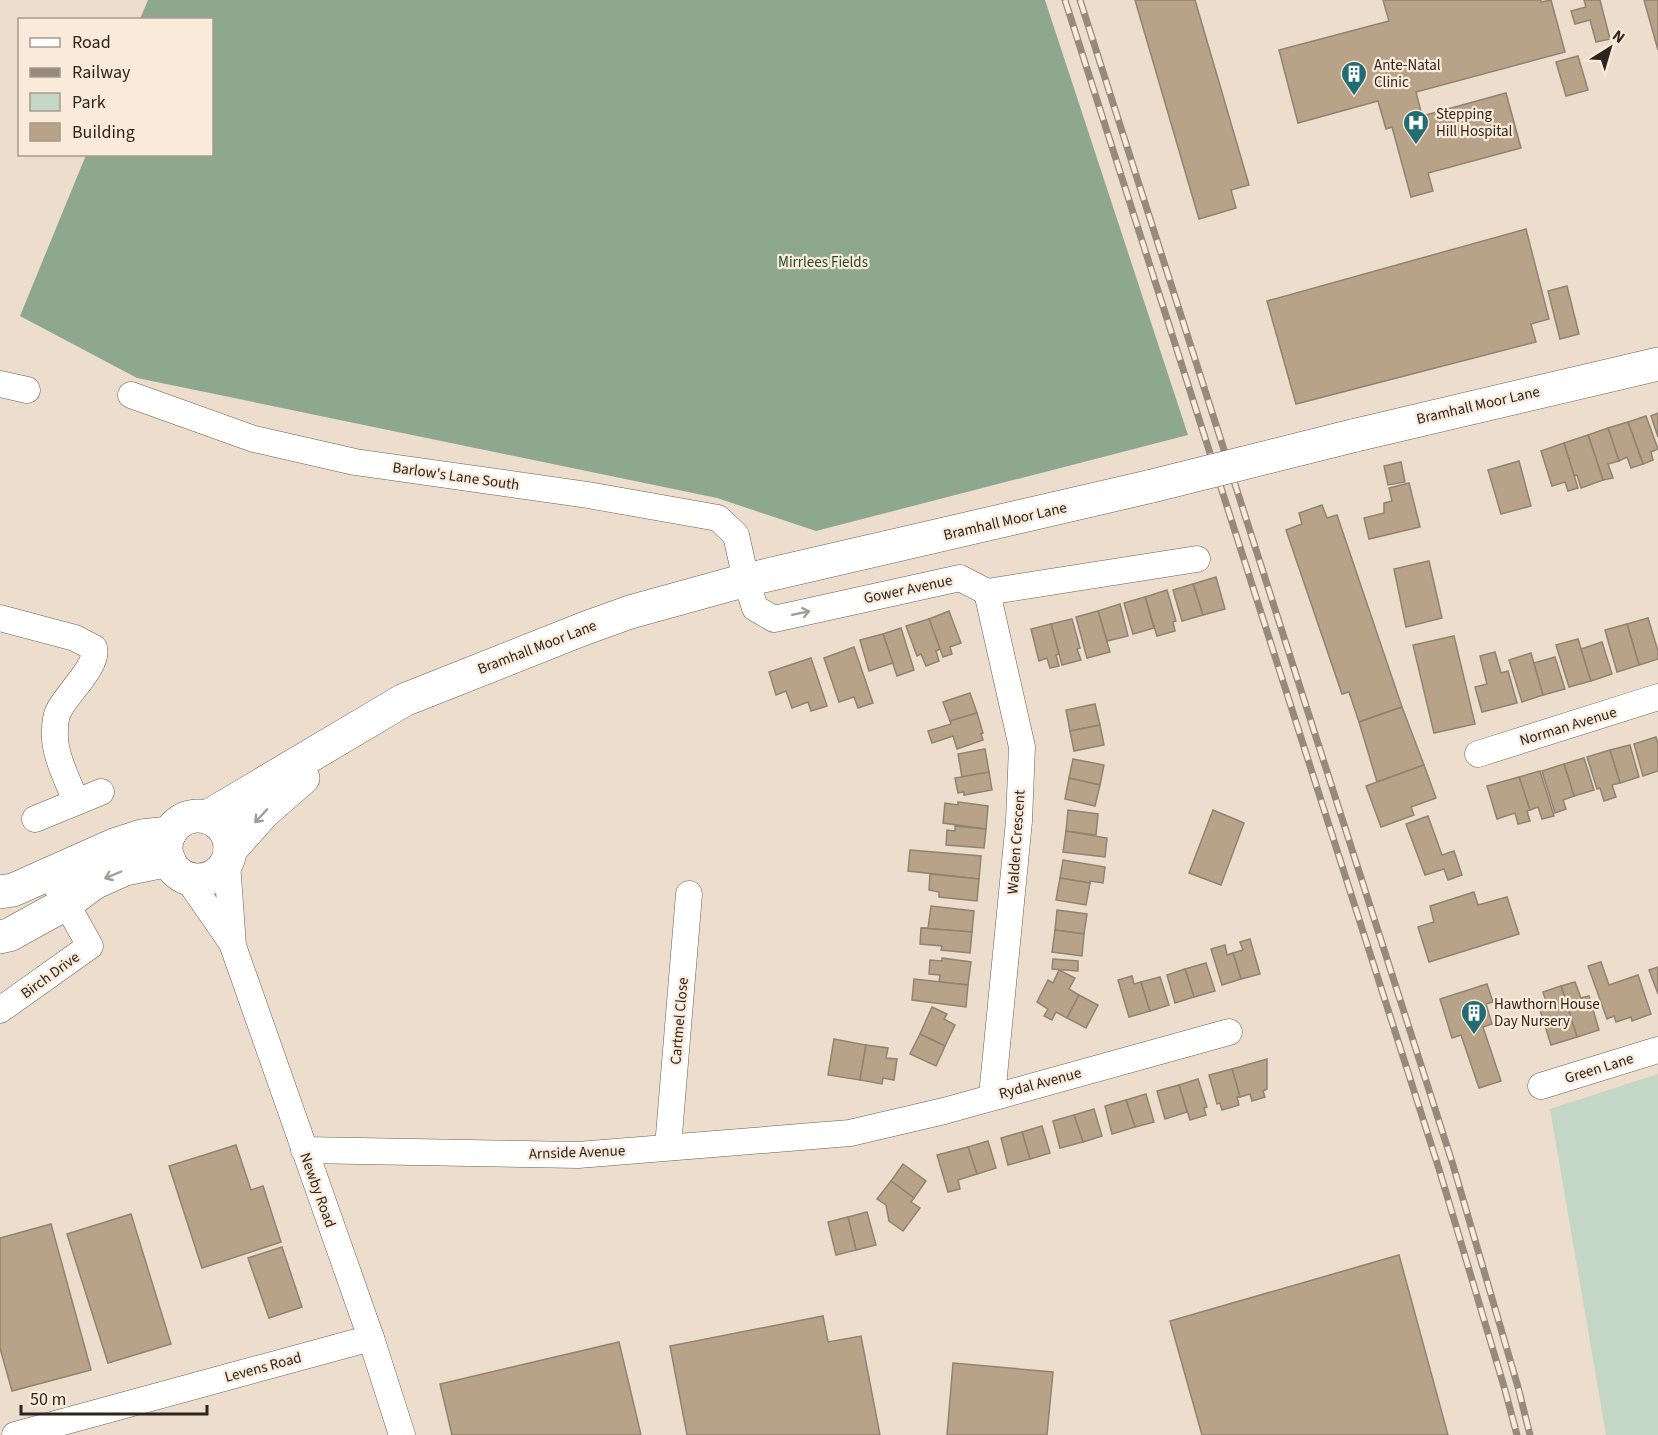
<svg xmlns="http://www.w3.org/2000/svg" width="1658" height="1435" font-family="'Source Sans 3',sans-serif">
	<rect width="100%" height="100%" fill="#edddcd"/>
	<polygon fill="#c4d6c5" points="1658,1074 1658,1435 1606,1435 1550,1109"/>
	<polygon fill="#8ea890" points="148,0 1045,0 1188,435 816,531 717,498 137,378 20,316 86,155 212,154 212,20 140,19"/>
	<g fill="#b8a388" stroke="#8f8373" stroke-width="1.5">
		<polygon points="1135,0 1195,0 1249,185 1231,190 1236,208 1199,219"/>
		<polygon points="1383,0 1541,0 1541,2 1551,0 1565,52 1416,92 1422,116 1506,93 1521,148 1428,173 1433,191 1411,197 1392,127 1386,129 1378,101 1298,123 1279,50 1389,21"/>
		<polygon points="1584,0 1600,0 1610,39 1596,42 1590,20 1575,24 1571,11 1586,7"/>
		<polygon points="1644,0 1658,0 1658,50"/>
		<polygon points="1578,56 1588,90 1566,96 1556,62"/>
		<polygon points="1526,229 1549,319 1531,324 1536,342 1296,404 1267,301"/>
		<polygon points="1567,286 1579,334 1560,339 1548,291"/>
		<polygon points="1658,413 1658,437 1651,416"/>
		<polygon points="1646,416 1658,449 1651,452 1653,460 1643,464 1628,422"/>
		<polygon points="1628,422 1643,464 1631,468 1627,457 1619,461 1608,428"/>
		<polygon points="1608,428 1619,461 1608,464 1613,478 1603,480 1588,435"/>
		<polygon points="1588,435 1603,480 1581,488 1577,475 1574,476 1564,443"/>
		<polygon points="1564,443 1578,488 1568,491 1565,482 1552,486 1541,451"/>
		<polygon points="1519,461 1531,506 1501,514 1488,470"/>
		<polygon points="1401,462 1405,482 1388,485 1384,466"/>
		<polygon points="1409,483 1420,527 1369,539 1364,518 1384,513 1384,503 1392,501 1389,488"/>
		<polygon points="1322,505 1327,518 1337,515 1402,707 1359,722 1349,692 1342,694 1286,530 1302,524 1299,513"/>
		<polygon points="1429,561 1442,618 1406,627 1394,569"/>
		<polygon points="1216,577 1225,609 1203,615 1193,584"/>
		<polygon points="1193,584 1203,615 1182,621 1173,590"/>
		<polygon points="1167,590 1176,621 1173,622 1175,631 1157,636 1145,597"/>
		<polygon points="1145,597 1154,628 1133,634 1124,603"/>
		<polygon points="1120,604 1128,636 1107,641 1098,611"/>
		<polygon points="949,611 961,643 950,647 952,654 943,657 929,619"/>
		<polygon points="1098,611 1110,652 1087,658 1076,617"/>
		<polygon points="1648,618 1658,651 1658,659 1639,665 1627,624"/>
		<polygon points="929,619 940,649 936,651 939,661 926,666 921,654 917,656 906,626"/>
		<polygon points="1072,619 1080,648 1077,649 1081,660 1062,665 1051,624"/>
		<polygon points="1051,624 1059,654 1056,655 1059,666 1050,668 1047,658 1039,661 1031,629"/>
		<polygon points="1627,624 1639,665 1617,672 1605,630"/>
		<polygon points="901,628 914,670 897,676 883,634"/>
		<polygon points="883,634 893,663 869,671 860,640"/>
		<polygon points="1454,636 1475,724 1434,733 1413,645"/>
		<polygon points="1578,639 1591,681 1569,687 1556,645"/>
		<polygon points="1602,642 1612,674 1591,681 1581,649"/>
		<polygon points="854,647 873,703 858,708 854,697 839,702 824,658"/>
		<polygon points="1495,652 1501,673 1508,671 1517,703 1482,712 1475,687 1487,684 1480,656"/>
		<polygon points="1531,653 1543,695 1522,702 1509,660"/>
		<polygon points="1555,657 1565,689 1543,695 1534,663"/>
		<polygon points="811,658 827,706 811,711 808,702 792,708 786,691 776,695 769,672"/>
		<polygon points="970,693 977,713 950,721 943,702"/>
		<polygon points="1095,704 1100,725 1070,731 1066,710"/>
		<polygon points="1402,707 1424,765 1377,782 1359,722"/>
		<polygon points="977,713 983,733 981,734 983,740 957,749 953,736 932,743 928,731 951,724 950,721"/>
		<polygon points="1100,725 1104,745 1074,751 1070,731"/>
		<polygon points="1656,737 1658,744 1658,771 1643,776 1634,744"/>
		<polygon points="1630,745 1639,777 1620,783 1610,750"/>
		<polygon points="985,749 989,772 962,777 958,754"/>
		<polygon points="1610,750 1620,783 1612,785 1616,797 1604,801 1600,788 1597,789 1587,757"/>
		<polygon points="1584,758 1594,790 1574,796 1564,764"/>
		<polygon points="1073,759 1104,765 1100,785 1069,778"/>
		<polygon points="1564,764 1574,796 1563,800 1566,809 1555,813 1542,771"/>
		<polygon points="1424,765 1436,798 1411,807 1414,815 1381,827 1366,786"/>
		<polygon points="1540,771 1554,816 1542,819 1538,807 1530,810 1519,777"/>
		<polygon points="989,772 992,790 964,795 964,792 958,793 955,778"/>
		<polygon points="1519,777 1530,810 1527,811 1530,821 1518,824 1515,813 1497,819 1487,786"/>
		<polygon points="1069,778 1100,785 1095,806 1065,799"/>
		<polygon points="958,802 988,806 986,829 943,823 945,803 958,805"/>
		<polygon points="1068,810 1098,814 1096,835 1066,831"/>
		<polygon points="1213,810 1244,823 1221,885 1189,873"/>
		<polygon points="1428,816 1442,855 1454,851 1462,875 1448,880 1444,869 1425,875 1406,824"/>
		<polygon points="955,826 986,829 984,848 946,845 947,830 955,831"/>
		<polygon points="1066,831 1107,838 1105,857 1063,852"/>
		<polygon points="910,850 981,856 979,879 908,871"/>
		<polygon points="1063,860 1105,867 1103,883 1090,881 1090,883 1060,878"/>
		<polygon points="930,874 979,879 977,901 939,897 939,892 929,890"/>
		<polygon points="1060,878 1090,883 1086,905 1056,900"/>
		<polygon points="1474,892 1478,905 1507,897 1519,934 1429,962 1418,927 1434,922 1430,906"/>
		<polygon points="931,906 974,911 972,932 921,928 928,928"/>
		<polygon points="1057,910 1087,914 1084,934 1055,930"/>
		<polygon points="921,928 972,932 970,953 941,950 942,946 920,944"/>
		<polygon points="1055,930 1084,934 1082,956 1052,952"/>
		<polygon points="1250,939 1260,974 1241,979 1233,953 1243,950 1240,942"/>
		<polygon points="1225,945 1227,955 1233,953 1241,979 1222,985 1211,949"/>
		<polygon points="942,958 971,962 968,985 939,982 940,975 929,974 930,960 942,961"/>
		<polygon points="1053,959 1078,961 1078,971 1052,969"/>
		<polygon points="1601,962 1609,985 1638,975 1651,1014 1632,1021 1631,1017 1616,1022 1614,1016 1607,1019 1588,966"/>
		<polygon points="1206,963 1215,991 1194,997 1185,969"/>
		<polygon points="1658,967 1658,994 1649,970"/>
		<polygon points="1185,969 1194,997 1175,1003 1167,975"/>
		<polygon points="1059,970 1075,978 1069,989 1079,995 1067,1018 1056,1012 1052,1020 1044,1016 1048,1009 1037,1002 1048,980 1053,983"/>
		<polygon points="1132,976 1134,984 1141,982 1150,1011 1129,1017 1118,980"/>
		<polygon points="1160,977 1169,1005 1150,1011 1141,982"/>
		<polygon points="914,979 968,985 966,1007 912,1000"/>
		<polygon points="1575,982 1581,998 1589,996 1599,1030 1577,1037 1561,986"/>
		<polygon points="1487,984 1493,1002 1486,1004 1492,1024 1483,1027 1501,1081 1479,1088 1461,1035 1452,1038 1440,999"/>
		<polygon points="1561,986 1577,1037 1551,1045 1540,1010 1548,1008 1543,992"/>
		<polygon points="1079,995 1098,1005 1086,1028 1067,1018"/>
		<polygon points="932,1007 947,1014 944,1019 955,1025 945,1046 920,1034"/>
		<polygon points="920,1034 945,1046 936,1066 910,1054"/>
		<polygon points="834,1039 866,1045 860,1080 828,1075"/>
		<polygon points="866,1045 888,1048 886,1058 897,1059 894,1080 883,1078 882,1084 860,1080"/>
		<polygon points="1267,1059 1267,1089 1263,1091 1265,1097 1252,1101 1250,1094 1240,1097 1232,1069"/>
		<polygon points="1232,1069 1240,1097 1237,1097 1239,1105 1222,1110 1220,1103 1217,1104 1209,1075"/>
		<polygon points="1198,1079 1207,1107 1204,1108 1206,1115 1190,1120 1179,1085"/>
		<polygon points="1179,1085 1187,1112 1165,1119 1157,1091"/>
		<polygon points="1146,1094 1154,1122 1135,1127 1126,1100"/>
		<polygon points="1126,1100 1135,1127 1112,1134 1105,1106"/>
		<polygon points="1094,1109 1102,1136 1083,1142 1074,1115"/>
		<polygon points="1074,1115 1083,1142 1060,1148 1053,1121"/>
		<polygon points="1042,1126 1050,1153 1030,1159 1022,1132"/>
		<polygon points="1022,1132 1030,1159 1008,1165 1001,1138"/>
		<polygon points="988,1141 996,1168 977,1174 968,1147"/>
		<polygon points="236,1145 251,1190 263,1186 281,1242 202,1268 169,1166"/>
		<polygon points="968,1147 977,1174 958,1180 960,1189 948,1192 937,1155"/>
		<polygon points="903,1164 926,1181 914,1198 891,1181"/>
		<polygon points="891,1181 914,1198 911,1202 920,1208 903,1231 889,1221 886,1205 877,1199"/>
		<polygon points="867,1212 876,1245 856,1250 848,1217"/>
		<polygon points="131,1214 171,1344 108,1363 67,1234"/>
		<polygon points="848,1217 856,1250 836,1255 828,1222"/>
		<polygon points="51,1224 91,1370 12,1391 0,1348 0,1238"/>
		<polygon points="282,1247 302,1307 269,1318 248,1258"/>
		<polygon points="1399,1255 1448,1435 1202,1435 1170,1321"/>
		<polygon points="823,1316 828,1342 861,1336 880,1435 687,1435 670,1346"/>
		<polygon points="619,1342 641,1435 452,1435 440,1384"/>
		<polygon points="953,1363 1053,1372 1047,1435 947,1435"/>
	</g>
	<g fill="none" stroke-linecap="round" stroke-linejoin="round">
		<defs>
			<g id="street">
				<polyline points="0,384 27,390"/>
				<polyline points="131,395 254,439 355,462 588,495 718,518 736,535 746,580 755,608 774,619 960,578 987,592 1197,559"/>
				<polyline points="987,592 1022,747 1019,821 992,1096"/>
				<path d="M0,618L75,638L94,648C99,666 66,694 58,712C56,717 55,725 55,730C53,754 68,780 76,802"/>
				<polyline points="1478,754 1658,697"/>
				<polyline points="35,819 101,792"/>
				<polyline points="227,863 233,946 371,1338 402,1435"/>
				<polyline points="187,878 232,943"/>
				<polyline points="0,1010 90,946 57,887"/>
				<polyline points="1541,1086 1658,1050"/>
				<polyline points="668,1147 689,894"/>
				<polyline points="304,1150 578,1155 850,1133 944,1111 1229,1032"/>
				<polyline points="15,1435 371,1338"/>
			</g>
			<g id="secondary">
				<polyline points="1352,436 1658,364"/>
				<circle cx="198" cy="848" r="32"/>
				<polyline points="207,817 404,700 583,629 630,612 746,580 1152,486"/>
				<polyline points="230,850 264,812 303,778"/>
				<polyline points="0,892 13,890 114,845 142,836 170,833"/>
				<polyline points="0,937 9,935 67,903 94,883 125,869 169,860"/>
			</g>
		</defs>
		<use href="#street" stroke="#6b5d4f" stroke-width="27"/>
		<use href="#secondary" stroke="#6b5d4f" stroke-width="34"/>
		<use href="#street" stroke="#fff" stroke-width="26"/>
		<use href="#secondary" stroke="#fff" stroke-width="33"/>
		<defs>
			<g id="rail">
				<polyline points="1065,0 1439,1169 1505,1390 1517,1435"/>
				<polyline points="1080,0 1453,1165 1518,1387 1530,1435"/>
			</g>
		</defs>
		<use href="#rail" stroke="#958a7e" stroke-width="7"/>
		<use href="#rail" stroke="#faeada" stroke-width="4.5" stroke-dasharray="14" stroke-linecap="butt"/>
		<defs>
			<polyline id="secondary-bridge" points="1152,486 1352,436"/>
		</defs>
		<use href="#secondary-bridge" stroke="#6b5d4f" stroke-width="34" stroke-linecap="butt"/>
		<use href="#secondary-bridge" stroke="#fff" stroke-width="33"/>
	</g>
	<defs><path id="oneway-shaft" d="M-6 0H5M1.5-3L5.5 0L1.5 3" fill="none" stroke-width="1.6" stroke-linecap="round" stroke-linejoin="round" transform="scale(1.5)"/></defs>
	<g stroke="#a09d9a">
		<use href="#oneway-shaft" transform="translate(801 613) rotate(-12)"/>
		<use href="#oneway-shaft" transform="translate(261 816) rotate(133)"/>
		<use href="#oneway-shaft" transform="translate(113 875) rotate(157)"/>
	</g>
	<defs>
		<symbol id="building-pin" viewBox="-11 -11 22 30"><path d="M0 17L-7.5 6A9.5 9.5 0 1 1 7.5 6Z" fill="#226c74" stroke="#faeada"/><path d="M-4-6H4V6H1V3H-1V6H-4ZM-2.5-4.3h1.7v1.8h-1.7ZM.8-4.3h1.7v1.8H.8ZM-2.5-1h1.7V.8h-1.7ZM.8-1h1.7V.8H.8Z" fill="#fff"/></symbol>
		<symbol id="hospital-pin" viewBox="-11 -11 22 30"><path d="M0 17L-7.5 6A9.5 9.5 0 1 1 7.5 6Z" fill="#226c74" stroke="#faeada"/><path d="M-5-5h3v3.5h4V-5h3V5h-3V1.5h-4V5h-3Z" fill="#fff"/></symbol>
	</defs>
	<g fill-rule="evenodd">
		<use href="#building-pin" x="1339" y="59" width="30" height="40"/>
		<use href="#hospital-pin" x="1401" y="108" width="30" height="40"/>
		<use href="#building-pin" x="1459" y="998" width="30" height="40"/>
	</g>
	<g text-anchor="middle" stroke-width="4.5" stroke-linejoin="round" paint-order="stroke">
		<g font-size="15" fill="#2b251f" stroke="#faeada" text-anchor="start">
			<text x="1374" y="70">Ante-Natal<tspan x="1374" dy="17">Clinic</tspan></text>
			<text x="1436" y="119">Stepping<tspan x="1436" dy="17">Hill Hospital</tspan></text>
			<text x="1494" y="1009">Hawthorn House<tspan x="1494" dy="17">Day Nursery</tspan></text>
		</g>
		<g font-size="15" fill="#224b28" stroke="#faeada">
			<text x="823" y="267">Mirrlees Fields</text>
		</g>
		<g font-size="15" fill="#2b251f" stroke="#faeada">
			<text transform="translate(1478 405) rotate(-13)" y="5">Bramhall Moor Lane</text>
			<text transform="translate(456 476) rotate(8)" y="5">Barlow's Lane South</text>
			<text transform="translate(1005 521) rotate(-13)" y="5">Bramhall Moor Lane</text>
			<text transform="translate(908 589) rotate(-12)" y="5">Gower Avenue</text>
			<text transform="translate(537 647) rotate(-21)" y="5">Bramhall Moor Lane</text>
			<text transform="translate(1568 726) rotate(-17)" y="5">Norman Avenue</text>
			<text transform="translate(1016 842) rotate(-86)" y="5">Walden Crescent</text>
			<text transform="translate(50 975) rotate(-36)" y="5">Birch Drive</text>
			<text transform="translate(679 1021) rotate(-85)" y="5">Cartmel Close</text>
			<text transform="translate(1599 1068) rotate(-17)" y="5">Green Lane</text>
			<text transform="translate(1040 1083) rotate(-15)" y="5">Rydal Avenue</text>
			<text transform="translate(577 1152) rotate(-2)" y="5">Arnside Avenue</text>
			<text transform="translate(318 1190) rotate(70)" y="5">Newby Road</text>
			<text transform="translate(263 1367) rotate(-15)" y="5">Levens Road</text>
		</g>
	</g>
	<rect x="18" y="18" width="195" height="138" fill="#faeada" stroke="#a79b8f" stroke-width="1.5"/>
	<rect x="30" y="38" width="30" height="9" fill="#ffffff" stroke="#a79b8f" stroke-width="1.5"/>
	<text x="72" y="48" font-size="18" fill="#2b251f">Road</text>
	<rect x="30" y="68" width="30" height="9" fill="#958a7e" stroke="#a79b8f" stroke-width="1.5"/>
	<text x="72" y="78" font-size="18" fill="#2b251f">Railway</text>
	<rect x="30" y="93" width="30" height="18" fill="#c4d6c5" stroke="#a79b8f" stroke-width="1.5"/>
	<text x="72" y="108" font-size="18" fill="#2b251f">Park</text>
	<rect x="30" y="123" width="30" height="18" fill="#b8a388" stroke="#a79b8f" stroke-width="1.5"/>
	<text x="72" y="138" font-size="18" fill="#2b251f">Building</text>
	<g transform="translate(1610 48) rotate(37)" stroke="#faeada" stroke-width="4.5" paint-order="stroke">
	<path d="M0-4.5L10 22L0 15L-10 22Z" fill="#2b251f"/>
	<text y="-9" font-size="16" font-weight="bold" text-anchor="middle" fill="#2b251f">N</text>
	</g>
	<path d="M21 1405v9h186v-9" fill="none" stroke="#2b251f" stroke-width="3"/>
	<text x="30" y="1405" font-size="18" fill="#2b251f" stroke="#faeada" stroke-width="4.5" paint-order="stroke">50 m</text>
</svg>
